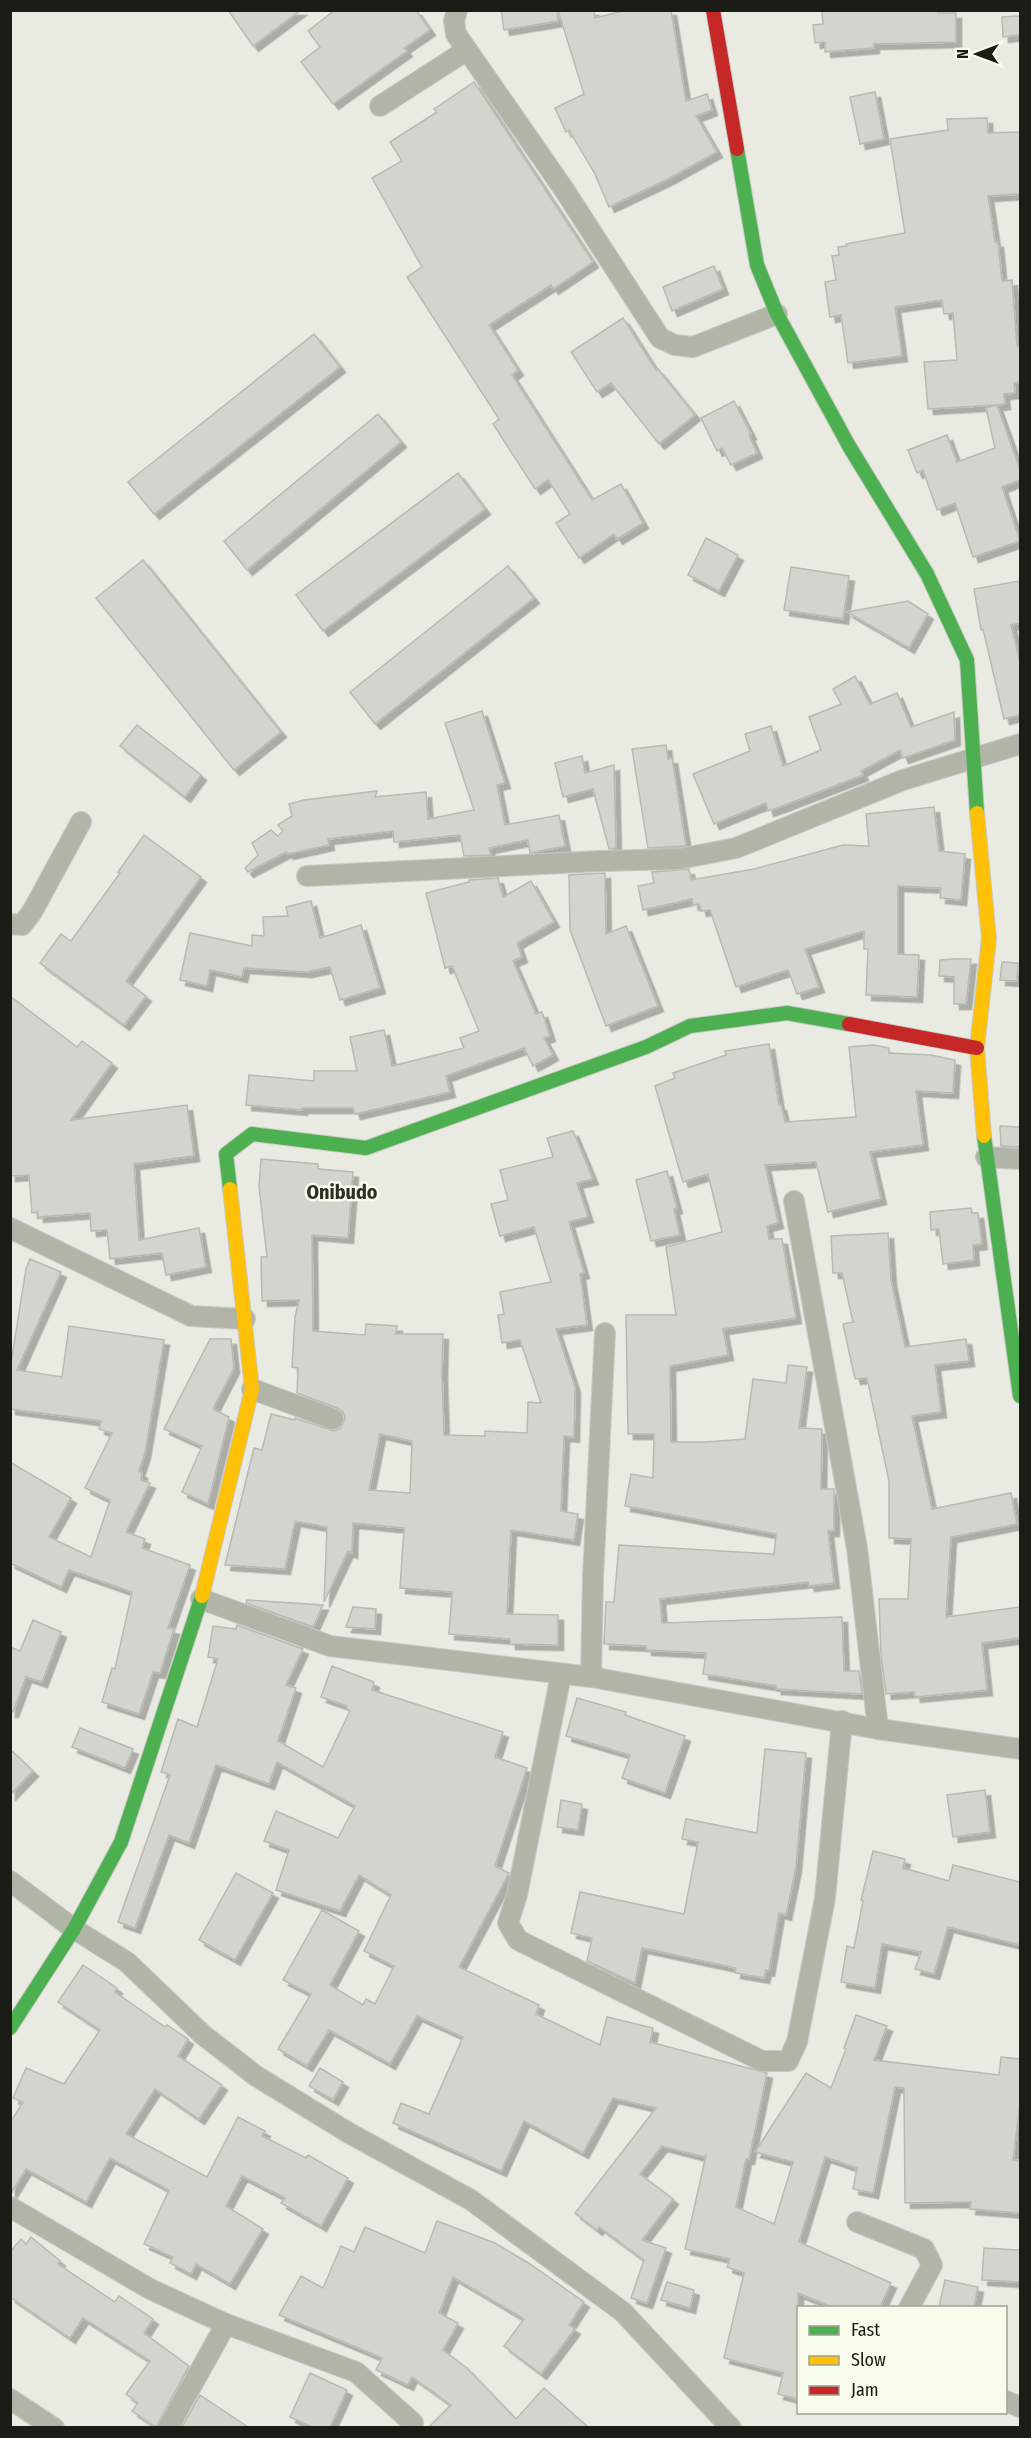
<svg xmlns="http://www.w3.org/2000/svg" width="1031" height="2438" font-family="'Fira Sans Condensed',sans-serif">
	<defs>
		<filter id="shadow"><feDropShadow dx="5.5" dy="5.5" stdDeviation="0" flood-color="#0004"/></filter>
	</defs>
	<rect width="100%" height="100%" fill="#e9ebe2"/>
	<g fill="#d2d4cd" stroke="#b8bab2" stroke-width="1.5" fill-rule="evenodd" filter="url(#shadow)">
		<polygon points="228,10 301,10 253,46"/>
		<polygon points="335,10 416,10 430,30 404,48 407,51 333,104 301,62 320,47 308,31"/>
		<polygon points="501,10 557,10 558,21 504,30"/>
		<polygon points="558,10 594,10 595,18 627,10 671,10 686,101 707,94 712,110 696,116 717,152 668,179 609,207 594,172 569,130 566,132 555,108 584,94"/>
		<polygon points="822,10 937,10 938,13 956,13 956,42 874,44 874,48 825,52 825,42 815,43 813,25 823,24"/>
		<polygon points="1020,16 1020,35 1003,37 1002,17"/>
		<polygon points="474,82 593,262 553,289 551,285 489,325 518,370 512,375 592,500 621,484 643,523 617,539 614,534 579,558 556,523 570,514 548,480 535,489 493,424 499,419 407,277 422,267 372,178 402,161 390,142 437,112 434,109"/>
		<polygon points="875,92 884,139 860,144 850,97"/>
		<polygon points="987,118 988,133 1020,132 1020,194 988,196 995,242 998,242 1002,281 1012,280 1017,346 1020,346 1020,382 1014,383 1015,393 1004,394 1005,404 997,405 1020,470 1020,480 1002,487 1020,541 973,557 955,503 937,510 923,470 917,473 908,450 947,435 957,462 995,448 986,408 996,405 928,409 924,362 957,360 953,313 944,314 942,300 895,307 902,356 848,363 841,315 830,317 825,282 836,280 832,256 839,255 838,247 847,246 846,244 905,233 890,139 948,130 947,119"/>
		<polygon points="714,266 723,289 672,311 663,287"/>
		<polygon points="623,318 656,370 658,369 695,415 659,444 611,383 597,392 571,352"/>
		<polygon points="314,334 340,367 154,514 128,482"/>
		<polygon points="734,401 751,434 749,435 757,453 731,465 722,448 717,451 701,418"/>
		<polygon points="378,414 401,442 247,570 224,541"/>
		<polygon points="458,473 485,509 323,631 296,595"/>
		<polygon points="706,538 738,555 719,591 688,575"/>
		<polygon points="143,560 281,732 234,770 96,598"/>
		<polygon points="508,566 534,598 375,724 350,692"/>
		<polygon points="791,567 849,576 843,619 784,610"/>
		<polygon points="1020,581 1020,623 1011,625 1020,662 1020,715 1004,719 983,629 981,630 974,589"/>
		<polygon points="908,601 928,614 909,648 847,612"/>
		<polygon points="855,676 870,704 897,693 911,727 954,712 955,740 903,758 900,750 861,771 863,775 780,807 768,811 766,803 714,824 693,774 750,751 745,734 771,726 783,766 821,750 809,717 841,704 833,689"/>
		<polygon points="482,711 505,783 497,785 505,825 559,815 565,846 530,853 528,840 489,848 491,855 464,856 460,835 394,842 393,831 328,839 329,845 288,854 286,852 248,872 245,868 258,855 252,843 271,830 278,836 283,831 278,825 292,816 289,804 304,800 377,791 375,797 426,792 428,819 474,810 445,723"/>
		<polygon points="137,725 201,775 185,797 120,746"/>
		<polygon points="666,745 668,759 672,758 686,846 648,848 632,749"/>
		<polygon points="582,756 585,773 614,765 616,848 609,849 593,789 563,797 555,763"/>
		<polygon points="934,807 939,851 965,854 961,900 940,898 941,888 898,886 898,954 919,955 917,997 866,995 868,949 864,949 864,931 805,949 819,987 797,994 788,970 736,987 710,910 701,911 699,904 693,905 692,899 643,910 638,886 654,883 652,872 689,869 691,880 754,869 843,845 869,846 866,814"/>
		<polygon points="144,835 201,877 126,981 146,996 124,1025 40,963 61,934 71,941 120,873 118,872"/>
		<polygon points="605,873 606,934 626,926 658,1006 606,1026 570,930 569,875"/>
		<polygon points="498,878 503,897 531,881 554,922 517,943 522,957 513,961 536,1014 542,1012 550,1036 544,1038 553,1055 533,1066 524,1048 446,1076 450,1092 355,1114 353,1108 302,1108 302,1110 246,1105 249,1075 314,1081 314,1071 357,1071 350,1037 384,1030 392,1066 464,1048 460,1038 479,1031 452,966 445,968 426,893 469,882 469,880"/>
		<polygon points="311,901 320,938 361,925 380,988 340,1000 330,967 307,972 244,968 242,977 210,970 207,986 180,980 190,933 252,946 252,935 264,936 263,917 288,916 286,907"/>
		<polygon points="954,959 971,959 966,1004 954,1004 954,977 939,976 940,960"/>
		<polygon points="1002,962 1018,963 1017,981 1000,980"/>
		<polygon points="10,996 77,1047 82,1041 112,1063 71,1120 187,1105 194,1156 134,1164 139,1240 199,1228 206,1267 166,1275 162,1253 110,1259 107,1230 91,1231 90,1213 38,1217 38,1212 32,1213 29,1175 10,1176"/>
		<polygon points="769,1044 779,1105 781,1105 785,1122 856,1117 849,1047 874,1045 889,1048 889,1053 931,1055 955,1060 953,1093 916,1091 923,1145 870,1152 881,1199 828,1212 816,1162 765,1165 778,1223 767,1226 769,1239 782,1239 796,1318 723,1329 728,1355 670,1366 671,1442 706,1442 745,1439 753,1379 786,1383 788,1365 807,1367 799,1428 822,1429 821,1489 834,1489 834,1531 828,1531 834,1583 809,1586 808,1582 660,1599 662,1623 842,1617 844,1671 859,1671 862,1694 776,1689 776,1686 703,1674 706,1653 646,1650 646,1646 604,1644 606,1602 614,1602 619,1545 774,1554 776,1534 625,1506 631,1474 653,1478 654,1434 628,1434 626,1315 676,1315 666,1247 722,1232 708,1174 683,1182 655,1086 675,1078 673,1073 726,1055 725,1051"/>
		<polygon points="1000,1126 1020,1127 1020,1147 1001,1146"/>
		<path d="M573,1131L593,1179L577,1183L588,1217L569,1222L584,1273L580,1274L587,1325L556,1329L575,1387L574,1437L564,1436L561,1511L578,1514L574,1540L511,1530L507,1614L558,1615V1645L510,1644V1639L449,1634L452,1592L400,1588L404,1528L353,1523L352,1553L348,1551L324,1602L327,1527L295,1521L285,1569L225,1565L254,1448L262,1450L271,1414L295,1420V1418L334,1431L341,1428L345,1418L343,1412L337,1408L297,1393L298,1368L292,1367L295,1317L299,1300L262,1301L261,1257H267L259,1187L261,1159L318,1164V1169L353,1172L348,1238L312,1235L313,1331L365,1335L366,1324L397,1326L396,1334H443L442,1374L444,1435L485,1436V1431L527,1433L528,1402L541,1403L520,1340L502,1343L498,1315L504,1314L500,1292L551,1282L534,1227L500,1236L491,1204L508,1200L500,1170L553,1157L547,1138ZM380,1434L412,1441L410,1493L369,1490Z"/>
		<polygon points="667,1171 677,1208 674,1209 680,1235 651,1241 636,1180"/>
		<polygon points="971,1208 972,1213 978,1213 982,1244 973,1245 974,1260 943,1264 939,1229 931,1230 930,1212"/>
		<polygon points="888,1233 891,1280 905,1347 966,1339 969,1361 935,1365 941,1412 912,1416 932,1509 1011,1493 1017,1524 951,1537 946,1617 1020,1607 1020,1638 982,1643 987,1690 915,1697 914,1692 886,1694 881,1655 879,1599 908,1599 911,1539 889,1538 889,1481 867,1378 855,1379 843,1324 853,1322 842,1273 833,1273 831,1236"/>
		<polygon points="30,1259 61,1272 17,1370 62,1377 69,1326 164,1340 145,1453 139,1471 142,1473 141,1480 150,1483 126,1532 145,1539 142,1548 190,1565 168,1628 174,1629 160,1673 153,1672 139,1714 102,1702 112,1668 115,1669 132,1592 69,1570 61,1587 10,1563 10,1462 71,1498 49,1537 91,1557 110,1500 85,1488 112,1433 99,1429 101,1421 10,1409 10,1369 26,1269"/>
		<polygon points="210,1339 231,1339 234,1368 213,1409 229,1417 208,1504 182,1492 202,1446 164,1429"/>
		<polygon points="247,1600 323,1605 313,1627 246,1603"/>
		<polygon points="353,1607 376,1609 375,1629 346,1627"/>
		<polygon points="33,1620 61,1632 42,1682 26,1677 13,1712 10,1712 10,1647 20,1651"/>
		<polygon points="237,1625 303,1649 286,1685 296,1688 278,1741 323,1767 350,1711 346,1709 347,1706 321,1697 332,1666 374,1682 372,1690 503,1732 495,1757 527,1768 495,1866 509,1873 459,1967 539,2005 536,2014 600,2045 607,2017 653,2028 650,2042 767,2073 749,2159 746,2159 736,2207 774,2224 793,2162 755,2152 806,2073 831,2088 846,2049 844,2048 856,2015 887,2026 874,2060 999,2075 1001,2057 1020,2059 1020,2103 1013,2160 1020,2161 1020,2213 970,2209 971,2202 905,2203 904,2088 895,2087 873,2193 853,2189 857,2168 825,2157 799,2242 891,2283 880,2307 832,2307 798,2293 798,2399 778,2394 783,2373 724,2358 744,2273 727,2267 730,2259 685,2249 706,2155 704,2157 662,2146 640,2174 673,2199 642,2240 666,2248 647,2303 631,2298 644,2260 599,2227 597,2230 575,2213 656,2108 613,2098 583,2153 524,2121 501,2171 393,2123 401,2103 429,2114 463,2037 417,2016 390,2064 329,2030 307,2066 278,2049 311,1994 283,1980 322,1910 359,1931 330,1985 363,2005 366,1999 375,2004 394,1966 364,1951 391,1895 359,1875 340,1911 276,1890 289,1850 264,1841 276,1811 338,1838 355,1806 277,1762 269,1784 216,1765 189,1843 169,1835 135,1928 118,1922 170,1775 161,1772 178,1719 197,1727 218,1659 208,1657 213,1626 236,1629"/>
		<polygon points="577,1698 626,1712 625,1715 685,1736 665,1793 622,1778 630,1755 566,1736"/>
		<polygon points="80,1728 133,1749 125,1768 72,1747"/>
		<polygon points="10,1749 33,1771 10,1795"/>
		<polygon points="765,1749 806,1753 796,1867 786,1915 779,1913 769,1971 766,1970 764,1978 735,1973 736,1968 642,1948 635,1983 587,1961 592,1938 571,1933 580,1892 684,1914 698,1842 682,1839 686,1819 757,1833"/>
		<polygon points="985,1790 990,1832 953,1837 947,1795"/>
		<polygon points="561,1800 582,1804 578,1830 557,1827"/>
		<polygon points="873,1851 905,1859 903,1868 949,1881 953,1865 1020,1882 1020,1945 948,1927 934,1974 915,1969 921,1952 882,1944 875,1988 841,1982 847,1946 854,1948 863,1901 861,1900"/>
		<polygon points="236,1873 273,1893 235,1960 199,1940"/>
		<polygon points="83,1965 117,1988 115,1992 165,2027 167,2025 188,2039 178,2056 222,2085 199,2119 155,2089 126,2134 207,2177 238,2117 265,2131 262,2136 306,2158 308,2155 348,2178 321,2226 281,2203 285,2198 242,2176 226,2206 263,2229 230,2284 196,2264 191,2274 170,2263 173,2257 144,2244 169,2190 110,2158 86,2202 26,2169 10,2195 10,2123 23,2102 13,2098 26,2068 64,2084 100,2030 58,2002"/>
		<polygon points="320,2068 343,2082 333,2100 309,2086"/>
		<polygon points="437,2221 495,2243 530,2264 584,2302 569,2325 575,2329 541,2374 504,2346 524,2319 453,2277 439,2313 458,2323 443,2350 467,2368 516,2419 544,2388 588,2427 429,2427 451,2405 412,2377 408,2385 376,2370 382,2358 279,2315 301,2276 323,2288 341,2246 354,2252 365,2227 425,2253"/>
		<polygon points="31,2237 60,2261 58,2264 115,2302 119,2296 153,2319 144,2333 189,2366 156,2427 132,2411 138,2403 126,2394 150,2361 83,2318 70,2338 10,2297 10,2252 21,2239 26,2244"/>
		<polygon points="984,2248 1020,2250 1020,2282 982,2280"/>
		<polygon points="945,2280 978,2287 974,2307 939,2307"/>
		<polygon points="667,2282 694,2290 690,2308 661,2300"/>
		<polygon points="310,2373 347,2390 330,2427 312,2427 290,2417"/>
		<polygon points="200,2395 248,2427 182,2427"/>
	</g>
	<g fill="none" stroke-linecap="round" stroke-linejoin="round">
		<defs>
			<g id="street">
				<polyline points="457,10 454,21 456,34 563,188 660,338 675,345 693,347 777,314"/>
				<polyline points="380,106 467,50"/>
				<polyline points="307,876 601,861 679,859 736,848 903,780 1020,744"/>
				<polyline points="10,924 22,925 32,912 81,822"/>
				<polyline points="986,1157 1020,1159"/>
				<polyline points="794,1201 857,1548 878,1729"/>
				<polyline points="10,1228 191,1316 245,1319"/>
				<polyline points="252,1389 333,1419"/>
				<polyline points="201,1599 330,1646 591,1677 878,1729 1020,1749"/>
				<polyline points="561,1675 517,1895 508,1923 518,1940 762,2061 788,2061 797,2042 825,1898 842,1721"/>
				<polyline points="591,1677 593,1577 605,1333"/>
				<polyline points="10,1881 74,1929 127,1962 202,2034 256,2076 349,2133 471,2200 623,2312 731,2428"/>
				<polyline points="10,2207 150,2289 226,2324 356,2372 413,2423"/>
				<polyline points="857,2222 924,2249 932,2265 909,2308"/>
				<polyline points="10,2399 54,2428"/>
				<polyline points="1006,2401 1020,2407"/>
				<polyline points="168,2428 226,2324"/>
			</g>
			<g id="fast">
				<polyline points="737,149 757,265 777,314 849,446 927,574 967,660 977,813"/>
				<polyline points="984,1136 1020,1396"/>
				<polyline points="230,1189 226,1154 252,1134 366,1148 646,1047 690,1026 787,1013 849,1024"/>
				<polyline points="10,2028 74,1929 121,1842 202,1596"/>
			</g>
			<g id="slow">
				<polyline points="977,813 989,939 977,1048 984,1136"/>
				<polyline points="202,1596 252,1389 230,1189"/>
			</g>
			<g id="jam">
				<polyline points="713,10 737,149"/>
				<polyline points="849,1024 977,1048"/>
			</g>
		</defs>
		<use href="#street" stroke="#c7c9c2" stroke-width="22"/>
		<use href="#fast" stroke="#c7c9c2" stroke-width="16"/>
		<use href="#slow" stroke="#c7c9c2" stroke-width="16"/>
		<use href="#jam" stroke="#c7c9c2" stroke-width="16"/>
		<use href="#street" stroke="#b1b5a7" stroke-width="20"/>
		<use href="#fast" stroke="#4caf50" stroke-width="14"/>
		<use href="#slow" stroke="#ffc107" stroke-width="14"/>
		<use href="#jam" stroke="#c62828" stroke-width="14"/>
	</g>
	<g text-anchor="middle" stroke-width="5" stroke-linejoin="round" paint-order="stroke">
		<g font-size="20" font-weight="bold" fill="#2c2f22" stroke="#f8fceb">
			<text x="342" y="1199">Onibudo</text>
		</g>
	</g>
	<rect width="1031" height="2438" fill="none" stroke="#1b1c16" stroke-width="24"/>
	<rect x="797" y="2306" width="210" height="108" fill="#f8fceb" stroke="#a0a296" stroke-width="1.5"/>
	<rect x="809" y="2326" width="30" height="9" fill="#4caf50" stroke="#a0a296" stroke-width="1.5"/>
	<text x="851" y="2336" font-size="18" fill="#1b1c16">Fast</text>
	<rect x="809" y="2356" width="30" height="9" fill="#ffc107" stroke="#a0a296" stroke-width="1.5"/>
	<text x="851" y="2366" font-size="18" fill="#1b1c16">Slow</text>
	<rect x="809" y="2386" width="30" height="9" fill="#c62828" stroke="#a0a296" stroke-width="1.5"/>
	<text x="851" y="2396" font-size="18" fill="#1b1c16">Jam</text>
	<g transform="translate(977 54) rotate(270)" stroke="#f8fceb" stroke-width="4.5" paint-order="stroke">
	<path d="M0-4.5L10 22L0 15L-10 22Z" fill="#1b1c16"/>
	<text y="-9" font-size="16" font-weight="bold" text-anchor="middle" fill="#1b1c16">N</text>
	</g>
</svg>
